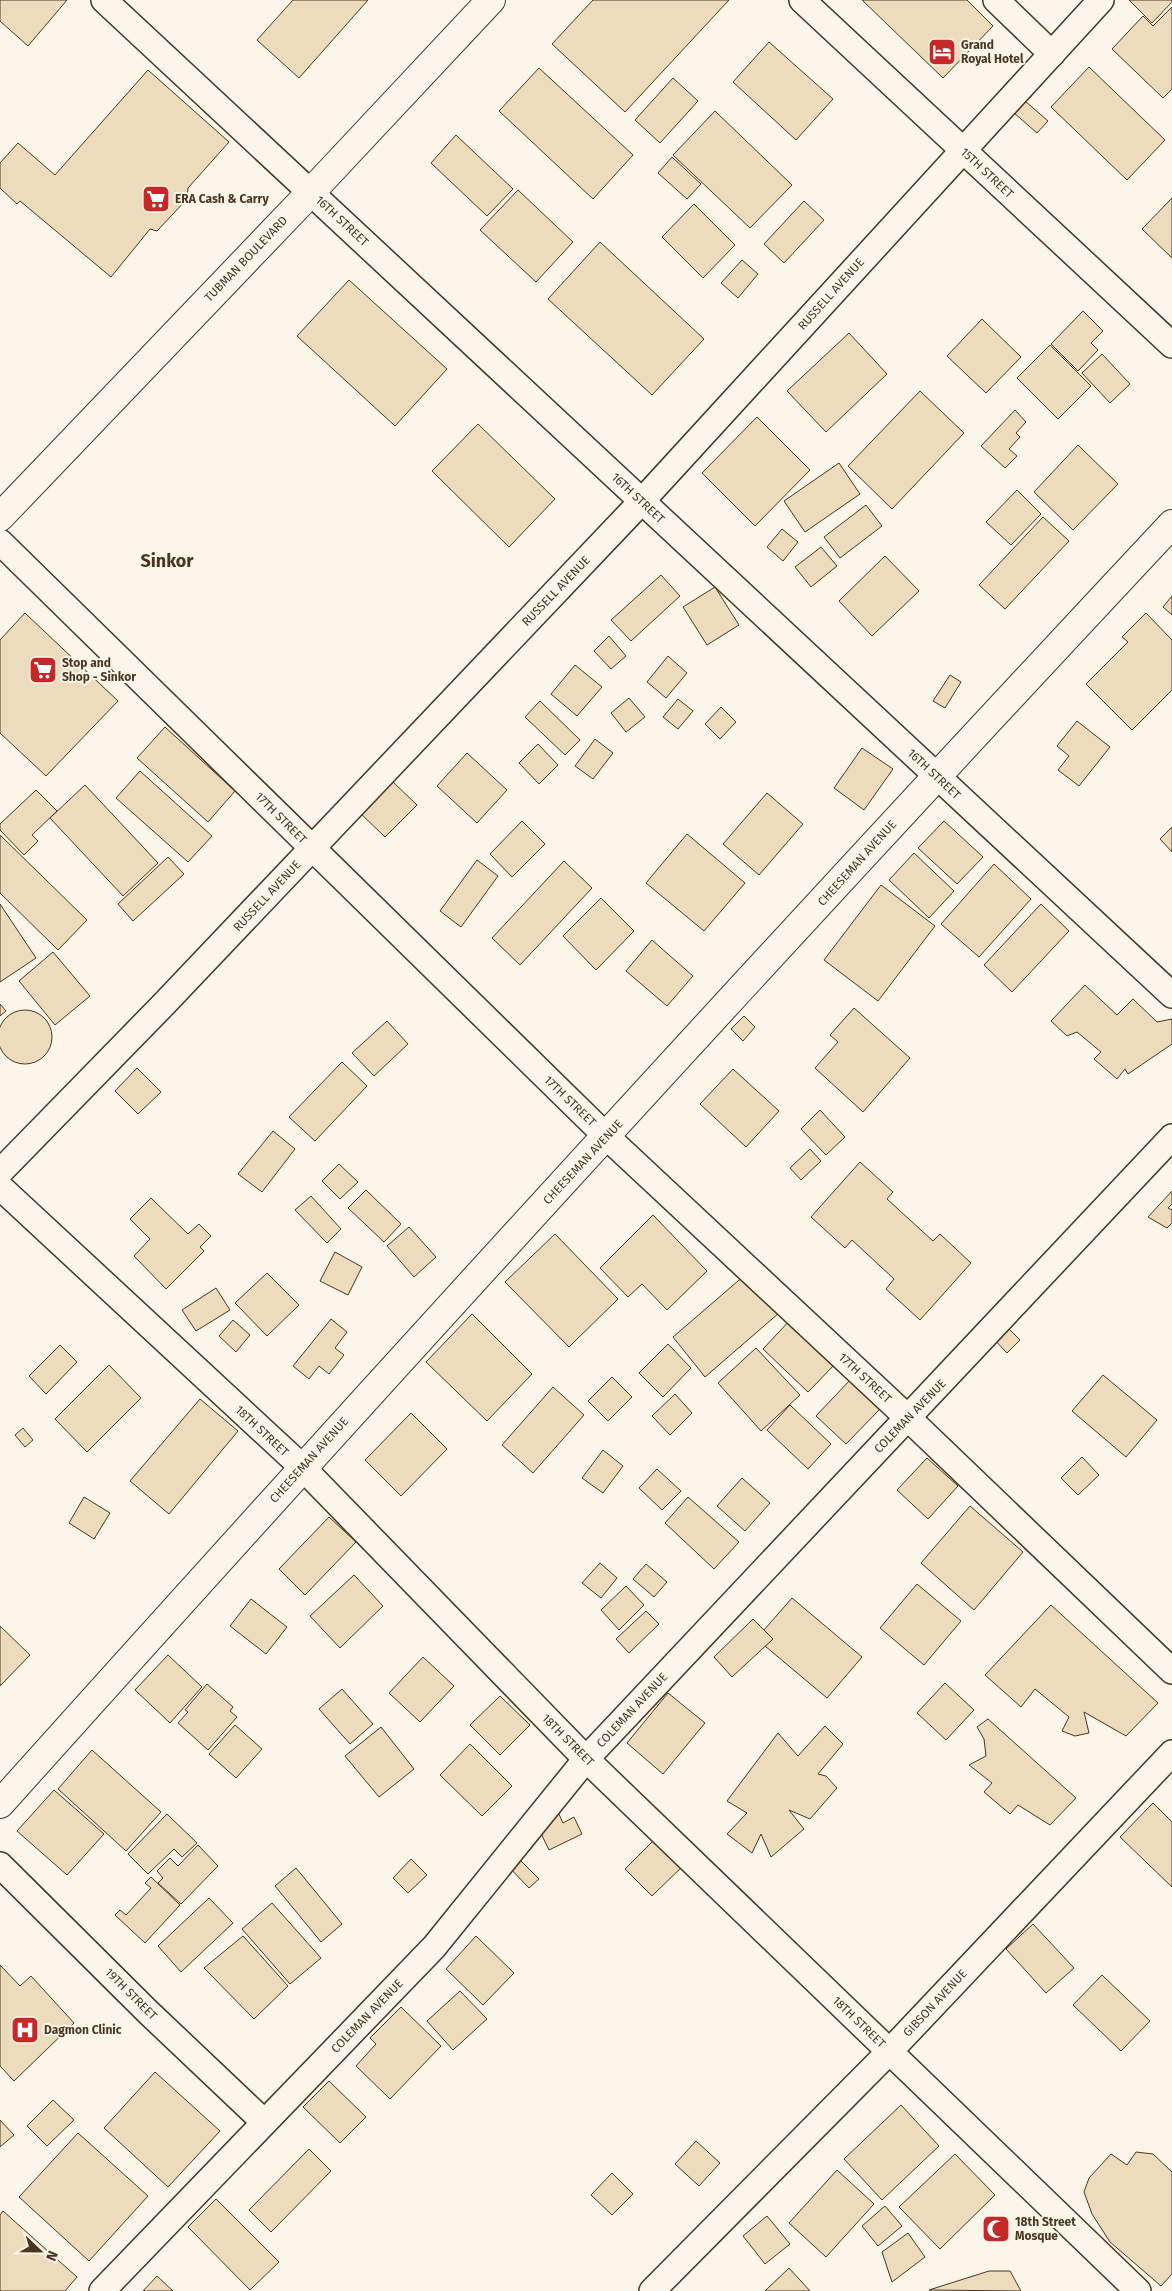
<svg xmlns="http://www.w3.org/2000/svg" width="1172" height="2291" font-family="'Fira Sans',sans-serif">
	<rect width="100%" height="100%" fill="#fbf6e9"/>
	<g fill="#ecdcbc" stroke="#4a3520">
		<polygon points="0,0 67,0 28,46 0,21"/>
		<polygon points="293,0 368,0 299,78 257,40"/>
		<polygon points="593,0 729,0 625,112 552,44"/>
		<polygon points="862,0 967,0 993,26 943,78"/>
		<polygon points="1129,0 1172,0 1172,2 1152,23"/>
		<polygon points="1172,7 1172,89 1163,98 1112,49 1143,16 1153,26"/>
		<polygon points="769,42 833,99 796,140 733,82"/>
		<polygon points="1089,67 1165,140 1127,180 1051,107"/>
		<polygon points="539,68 633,155 593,199 499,111"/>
		<polygon points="148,70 229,142 188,188 187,199 157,231 150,229 111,277 20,201 17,204 0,188 0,163 18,143 55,175"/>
		<polygon points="673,78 698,101 660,143 635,120"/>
		<polygon points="1024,100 1048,121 1037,133 1013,112"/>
		<polygon points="715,111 792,185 750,228 673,155"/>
		<polygon points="456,135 513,189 487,216 431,163"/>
		<polygon points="672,157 701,184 687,199 658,173"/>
		<polygon points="518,190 573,242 536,282 480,230"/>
		<polygon points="1172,198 1172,258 1142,229"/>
		<polygon points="804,201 824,220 784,263 764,244"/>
		<polygon points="694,204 735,245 703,278 662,237"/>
		<polygon points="600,242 704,339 652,395 548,299"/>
		<polygon points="742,260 758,274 738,298 721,283"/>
		<polygon points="349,280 447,369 395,426 297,336"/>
		<polygon points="1083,311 1103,331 1091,343 1098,350 1078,371 1051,344"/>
		<polygon points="982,319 1021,357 986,393 947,356"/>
		<polygon points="849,333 887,374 826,432 787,391"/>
		<polygon points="1050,345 1091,386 1058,419 1017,378"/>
		<polygon points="1102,354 1130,384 1110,403 1082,373"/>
		<polygon points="920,391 964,433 892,509 848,466"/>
		<polygon points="1015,410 1026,422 1016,433 1020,437 1009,449 1017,456 1005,468 981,446"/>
		<polygon points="757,417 810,470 755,526 702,473"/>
		<polygon points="478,424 555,499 509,547 432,471"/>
		<polygon points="1078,445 1118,484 1073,530 1034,492"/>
		<polygon points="839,463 860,494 805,532 784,501"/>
		<polygon points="1017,490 1041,514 1011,545 986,522"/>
		<polygon points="866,505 882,526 840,558 824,537"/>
		<polygon points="1043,517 1069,541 1005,609 979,585"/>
		<polygon points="782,529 798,542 783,561 767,547"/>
		<polygon points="821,547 837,566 811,587 795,567"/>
		<polygon points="885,556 919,591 872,636 839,601"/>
		<polygon points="661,575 680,596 631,641 611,620"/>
		<polygon points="715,587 739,625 707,645 683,607"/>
		<polygon points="1172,596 1172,615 1163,607"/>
		<polygon points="25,613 118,701 46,776 0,733 0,640"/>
		<polygon points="1146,613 1172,640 1172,690 1132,730 1086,684 1128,642 1122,637"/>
		<polygon points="609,636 626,656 611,669 594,651"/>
		<polygon points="668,656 687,673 666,698 647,682"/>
		<polygon points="575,665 602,687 577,716 551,694"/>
		<polygon points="950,675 961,682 945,708 933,701"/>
		<polygon points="629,698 645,717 626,732 611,713"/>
		<polygon points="678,699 693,711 678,729 663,717"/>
		<polygon points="540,701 580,740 565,755 525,717"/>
		<polygon points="721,707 736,722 720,739 705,724"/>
		<polygon points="1077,721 1110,747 1079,786 1058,770 1069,756 1057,746"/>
		<polygon points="165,727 235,791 208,822 137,758"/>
		<polygon points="595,739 613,753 593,779 575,766"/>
		<polygon points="538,744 558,765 539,784 519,763"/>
		<polygon points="862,748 893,769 864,810 834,788"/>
		<polygon points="467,753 507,790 477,823 437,786"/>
		<polygon points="140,771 212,836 188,862 116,798"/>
		<polygon points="391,780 417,805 385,837 359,812"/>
		<polygon points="85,785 158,863 123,896 50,818"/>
		<polygon points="36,790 57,811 32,835 38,841 24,855 0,830 0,824"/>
		<polygon points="767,793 803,824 759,875 723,844"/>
		<polygon points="522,821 545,844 512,877 490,854"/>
		<polygon points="944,821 983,857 957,884 918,848"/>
		<polygon points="1172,827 1172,852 1160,839"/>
		<polygon points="687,834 745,883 704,931 646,883"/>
		<polygon points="0,835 87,920 58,950 0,893"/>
		<polygon points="914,853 954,891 929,918 889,880"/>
		<polygon points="168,857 184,874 133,921 118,904"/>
		<polygon points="477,860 498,876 461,927 440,911"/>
		<polygon points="564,861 592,888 520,965 492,938"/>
		<polygon points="994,864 1031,899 979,957 941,924"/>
		<polygon points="881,885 935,926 878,1001 824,960"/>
		<polygon points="601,898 634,931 596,970 563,936"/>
		<polygon points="0,904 36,958 0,982"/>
		<polygon points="1041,904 1069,931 1012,992 984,965"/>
		<polygon points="652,940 693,976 667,1006 626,971"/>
		<polygon points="53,952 90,996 55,1025 19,981"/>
		<polygon points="1085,985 1117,1015 1133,999 1157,1022 1172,1019 1172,1044 1128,1074 1125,1069 1117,1079 1094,1059 1101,1052 1077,1032 1067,1036 1051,1021"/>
		<polygon points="0,1004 6,1011 0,1016"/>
		<polygon points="854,1008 910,1058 863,1112 815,1068 838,1042 830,1035"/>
		<circle cx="25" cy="1037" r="27"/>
		<polygon points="744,1016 755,1027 743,1041 731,1029"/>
		<polygon points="387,1021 408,1044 374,1076 352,1053"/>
		<polygon points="342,1062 367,1086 315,1141 289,1117"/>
		<polygon points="137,1068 161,1092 138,1114 115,1091"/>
		<polygon points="733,1069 779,1111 746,1147 700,1104"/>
		<polygon points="820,1110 845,1137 826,1155 801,1129"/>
		<polygon points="273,1131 295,1149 262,1192 238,1174"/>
		<polygon points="810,1149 821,1161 801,1180 790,1168"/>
		<polygon points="860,1162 893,1192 887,1199 933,1241 940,1234 971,1263 920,1320 886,1289 894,1279 852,1240 845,1248 811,1217"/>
		<polygon points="339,1164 358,1182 340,1199 322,1181"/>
		<polygon points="366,1190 401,1224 384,1242 348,1208"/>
		<polygon points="1172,1191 1172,1204 1168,1208 1172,1210 1172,1223 1167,1228 1148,1217"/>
		<polygon points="311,1196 341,1229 327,1243 295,1210"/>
		<polygon points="151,1198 188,1234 199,1224 211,1236 200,1247 204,1251 166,1289 134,1256 150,1239 130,1219"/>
		<polygon points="653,1215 707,1271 667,1310 642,1284 628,1297 600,1268"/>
		<polygon points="409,1227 436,1257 414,1277 387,1246"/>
		<polygon points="555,1234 618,1299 569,1347 505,1282"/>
		<polygon points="335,1252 362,1267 348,1295 320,1281"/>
		<polygon points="267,1273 299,1305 267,1336 235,1303"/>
		<polygon points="745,1275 779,1313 705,1377 673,1337"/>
		<polygon points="216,1288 230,1310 196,1331 182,1310"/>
		<polygon points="472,1314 532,1374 487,1421 426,1362"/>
		<polygon points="792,1318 837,1362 808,1392 763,1349"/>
		<polygon points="331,1319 347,1332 335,1348 344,1355 329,1374 319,1366 309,1379 293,1366"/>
		<polygon points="233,1320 250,1335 236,1352 219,1336"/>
		<polygon points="1003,1323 1020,1340 1007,1353 990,1335"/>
		<polygon points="668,1344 691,1368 663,1397 639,1373"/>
		<polygon points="60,1345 77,1362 46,1394 29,1376"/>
		<polygon points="756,1348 800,1395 761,1431 718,1383"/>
		<polygon points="109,1365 141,1398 87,1452 55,1419"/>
		<polygon points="1103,1375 1157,1420 1126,1457 1072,1411"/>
		<polygon points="612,1377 632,1397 608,1421 588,1401"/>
		<polygon points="851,1379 881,1408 846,1444 816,1416"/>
		<polygon points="553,1387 584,1415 533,1473 502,1445"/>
		<polygon points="675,1394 692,1413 670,1435 652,1416"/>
		<polygon points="200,1399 238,1431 169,1514 130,1481"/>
		<polygon points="790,1405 831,1444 808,1469 767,1430"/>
		<polygon points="411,1413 447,1449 401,1496 365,1460"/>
		<polygon points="23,1428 33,1440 25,1447 15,1435"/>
		<polygon points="603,1450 623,1466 603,1493 582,1478"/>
		<polygon points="1082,1457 1099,1475 1078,1495 1061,1478"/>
		<polygon points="927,1458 958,1486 928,1519 897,1490"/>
		<polygon points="657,1469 681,1491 662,1510 639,1488"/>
		<polygon points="742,1478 770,1503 745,1531 717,1506"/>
		<polygon points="84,1497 110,1513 94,1539 69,1523"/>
		<polygon points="688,1497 739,1542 714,1569 665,1523"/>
		<polygon points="970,1506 1023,1552 974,1610 921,1563"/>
		<polygon points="329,1517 356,1542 305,1595 279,1569"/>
		<polygon points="600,1563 617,1578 601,1598 582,1583"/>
		<polygon points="646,1564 667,1582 654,1597 633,1579"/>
		<polygon points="354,1575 383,1606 340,1648 310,1616"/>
		<polygon points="917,1584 961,1621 924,1665 880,1628"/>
		<polygon points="626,1586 644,1605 619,1630 601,1610"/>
		<polygon points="792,1598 862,1657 827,1698 765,1646 773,1639 764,1630"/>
		<polygon points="251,1599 287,1627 266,1654 230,1626"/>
		<polygon points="1051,1605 1158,1703 1126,1736 1084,1712 1089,1733 1075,1736 1062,1731 1069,1717 1035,1689 1021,1707 985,1675"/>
		<polygon points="646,1611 659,1624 629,1653 616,1639"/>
		<polygon points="753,1619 773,1639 732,1677 714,1657"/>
		<polygon points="0,1626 30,1655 0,1686"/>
		<polygon points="168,1655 202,1687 170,1723 135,1690"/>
		<polygon points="423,1657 454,1686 420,1722 389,1693"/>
		<polygon points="945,1683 974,1710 946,1740 917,1713"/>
		<polygon points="207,1684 233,1707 230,1711 237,1717 208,1750 178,1723 188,1712 185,1710"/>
		<polygon points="342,1689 373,1724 350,1744 319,1709"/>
		<polygon points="668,1693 705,1723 663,1774 627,1743"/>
		<polygon points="500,1696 530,1725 500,1755 470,1725"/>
		<polygon points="988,1719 1076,1798 1050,1825 1018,1805 1010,1814 984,1792 992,1783 969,1765 986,1756 984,1739 977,1727"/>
		<polygon points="235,1725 262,1749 236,1778 209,1754"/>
		<polygon points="825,1726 843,1744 818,1774 826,1776 837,1788 810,1819 789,1810 804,1829 771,1857 761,1834 752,1853 727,1834 747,1813 727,1801 778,1733 798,1756"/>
		<polygon points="381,1727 414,1769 379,1797 345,1756"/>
		<polygon points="470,1744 512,1786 482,1816 440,1775"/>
		<polygon points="92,1750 161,1812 126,1851 58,1789"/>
		<polygon points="54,1790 104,1834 67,1875 17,1831"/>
		<polygon points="1153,1803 1172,1822 1172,1887 1120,1837"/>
		<polygon points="558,1812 563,1823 574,1817 582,1834 549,1850 536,1823"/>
		<polygon points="167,1814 197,1843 182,1857 174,1849 148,1874 128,1854"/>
		<polygon points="659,1835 686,1863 652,1896 625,1869"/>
		<polygon points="198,1845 218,1866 181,1904 158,1883 163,1878 157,1871 170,1858 178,1866"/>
		<polygon points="515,1855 539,1879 529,1888 506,1864"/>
		<polygon points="411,1859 427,1875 408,1893 393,1878"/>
		<polygon points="296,1868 342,1924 321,1942 275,1886"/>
		<polygon points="151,1877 180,1905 145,1943 115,1915 120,1910 126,1915 151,1888 145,1883"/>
		<polygon points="209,1898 233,1923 181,1972 158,1946"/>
		<polygon points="272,1903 321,1958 290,1984 242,1929"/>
		<polygon points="1033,1924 1074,1968 1046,1993 1006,1949"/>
		<polygon points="243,1936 288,1986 254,2019 204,1968"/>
		<polygon points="476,1936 514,1973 483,2005 446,1969"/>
		<polygon points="0,1965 20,1986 31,1976 74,2023 14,2081 0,2066"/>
		<polygon points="1102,1975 1150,2021 1121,2051 1073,2005"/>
		<polygon points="460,1991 487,2019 453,2050 427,2021"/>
		<polygon points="401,2007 441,2046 390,2099 356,2066 376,2044 370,2038"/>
		<polygon points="155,2072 220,2131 168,2187 104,2128"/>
		<polygon points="329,2081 366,2117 340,2143 303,2107"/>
		<polygon points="53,2100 74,2120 47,2146 27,2126"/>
		<polygon points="901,2105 939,2146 882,2200 844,2159"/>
		<polygon points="0,2120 14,2135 0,2147"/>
		<polygon points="78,2133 148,2196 89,2261 19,2197"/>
		<polygon points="696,2141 720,2163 699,2186 675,2164"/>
		<polygon points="309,2149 331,2171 271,2232 249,2210"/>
		<polygon points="1136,2152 1153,2154 1172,2172 1172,2274 1161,2286 1110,2242 1092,2214 1084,2192 1089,2178 1111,2154 1127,2165"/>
		<polygon points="955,2154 995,2195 940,2249 899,2207"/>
		<polygon points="837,2170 874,2204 826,2257 789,2223"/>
		<polygon points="612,2173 633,2194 612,2215 591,2195"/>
		<polygon points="216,2199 279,2262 250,2290 188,2227"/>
		<polygon points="885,2206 902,2226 878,2246 862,2226"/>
		<polygon points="3,2211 77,2277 65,2291 0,2291 0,2215"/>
		<polygon points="767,2216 790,2244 765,2264 743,2236"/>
		<polygon points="908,2233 925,2257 892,2282 882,2252"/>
		<polygon points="789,2268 810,2291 765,2291"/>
		<polygon points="989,2271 1010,2271 1021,2291 929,2290"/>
		<polygon points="157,2276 173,2291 143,2291"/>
	</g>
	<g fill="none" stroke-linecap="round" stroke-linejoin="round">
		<defs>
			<g id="minor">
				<polyline points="104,0 1172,995"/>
				<polyline points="802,0 1172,345"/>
				<polyline points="996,0 1052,54"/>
				<polyline points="0,542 607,1137 908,1418 1172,1671"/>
				<polyline points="0,1172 164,1004 642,501 1101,0"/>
				<polyline points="0,1187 302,1467 586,1759 1138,2291"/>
				<polyline points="0,1865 149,2013 263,2121"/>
				<polyline points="102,2291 434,1947 586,1759 1172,1137"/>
				<polyline points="652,2291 890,2051 1172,1753"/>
			</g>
			<path id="tertiary" d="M0,1804C386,1374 777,946 1172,524"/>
			<polyline id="trunk" points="0,517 311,192 491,0"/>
		</defs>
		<use href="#minor" stroke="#4a3520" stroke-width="28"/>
		<use href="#tertiary" stroke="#4a3520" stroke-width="30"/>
		<use href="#trunk" stroke="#4a3520" stroke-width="30"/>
		<use href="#minor" stroke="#fbf6e9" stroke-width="25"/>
		<use href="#tertiary" stroke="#fbf6e9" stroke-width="28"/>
		<use href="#trunk" stroke="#fbf6e9" stroke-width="28"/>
	</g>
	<defs>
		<symbol id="hotel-square" viewBox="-11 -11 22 22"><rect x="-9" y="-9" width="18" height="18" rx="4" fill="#c62828" stroke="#fbf6e9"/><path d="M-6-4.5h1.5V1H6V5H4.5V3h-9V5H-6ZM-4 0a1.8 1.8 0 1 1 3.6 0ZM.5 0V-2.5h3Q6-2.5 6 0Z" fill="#fff"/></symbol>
		<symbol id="supermarket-square" viewBox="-11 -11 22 22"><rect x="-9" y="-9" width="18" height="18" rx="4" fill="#c62828" stroke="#fbf6e9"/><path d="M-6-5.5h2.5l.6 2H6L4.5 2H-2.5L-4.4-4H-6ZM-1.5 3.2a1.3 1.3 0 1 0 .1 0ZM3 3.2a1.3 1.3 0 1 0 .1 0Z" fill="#fff"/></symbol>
		<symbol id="hospital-square" viewBox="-11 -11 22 22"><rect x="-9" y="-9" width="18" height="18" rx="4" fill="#c62828" stroke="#fbf6e9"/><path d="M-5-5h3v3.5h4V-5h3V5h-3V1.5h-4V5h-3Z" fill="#fff"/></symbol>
		<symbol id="mosque-square" viewBox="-11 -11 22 22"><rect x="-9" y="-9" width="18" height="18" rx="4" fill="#c62828" stroke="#fbf6e9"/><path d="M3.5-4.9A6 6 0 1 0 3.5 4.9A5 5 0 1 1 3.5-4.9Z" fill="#fff"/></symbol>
	</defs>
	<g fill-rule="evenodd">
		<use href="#hotel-square" x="926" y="36" width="32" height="32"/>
		<use href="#supermarket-square" x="140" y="183" width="32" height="32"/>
		<use href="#supermarket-square" x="27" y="654" width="32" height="32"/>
		<use href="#hospital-square" x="9" y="2014" width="32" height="32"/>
		<use href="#mosque-square" x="980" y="2213" width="32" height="32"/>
	</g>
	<g text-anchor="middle" stroke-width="4" stroke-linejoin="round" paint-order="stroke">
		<g font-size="12" font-weight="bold" fill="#4a3520" stroke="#fbf6e9" text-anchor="start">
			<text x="961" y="49">Grand<tspan x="961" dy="14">Royal Hotel</tspan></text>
			<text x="175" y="203">ERA Cash &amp; Carry</text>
			<text x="62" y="667">Stop and<tspan x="62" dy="14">Shop - Sinkor</tspan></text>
			<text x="44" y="2034">Dagmon Clinic</text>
			<text x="1015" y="2226">18th Street<tspan x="1015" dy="14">Mosque</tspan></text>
		</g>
		<g font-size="12" fill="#4a3520" stroke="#fbf6e9">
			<text transform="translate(987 173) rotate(43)" y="4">15TH STREET</text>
			<text transform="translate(342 221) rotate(43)" y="4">16TH STREET</text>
			<text transform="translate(246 259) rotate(-46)" y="4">TUBMAN BOULEVARD</text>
			<text transform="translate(831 294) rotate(-48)" y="4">RUSSELL AVENUE</text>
			<text transform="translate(638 498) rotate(43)" y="4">16TH STREET</text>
			<text transform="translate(556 591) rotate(-46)" y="4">RUSSELL AVENUE</text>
			<text transform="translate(934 774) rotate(43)" y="4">16TH STREET</text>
			<text transform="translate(281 818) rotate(45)" y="4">17TH STREET</text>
			<text transform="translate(857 863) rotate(-48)" y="4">CHEESEMAN AVENUE</text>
			<text transform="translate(267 896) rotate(-47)" y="4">RUSSELL AVENUE</text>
			<text transform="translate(570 1101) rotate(44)" y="4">17TH STREET</text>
			<text transform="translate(583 1162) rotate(-47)" y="4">CHEESEMAN AVENUE</text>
			<text transform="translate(865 1378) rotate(43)" y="4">17TH STREET</text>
			<text transform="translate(910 1416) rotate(-46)" y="4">COLEMAN AVENUE</text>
			<text transform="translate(262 1431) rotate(43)" y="4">18TH STREET</text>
			<text transform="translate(309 1460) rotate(-48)" y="4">CHEESEMAN AVENUE</text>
			<text transform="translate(632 1710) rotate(-47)" y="4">COLEMAN AVENUE</text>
			<text transform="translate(568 1740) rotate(45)" y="4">18TH STREET</text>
			<text transform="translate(131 1994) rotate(45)" y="4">19TH STREET</text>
			<text transform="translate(935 2003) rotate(-47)" y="4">GIBSON AVENUE</text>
			<text transform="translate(367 2016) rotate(-46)" y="4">COLEMAN AVENUE</text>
			<text transform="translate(859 2022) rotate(44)" y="4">18TH STREET</text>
		</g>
		<g font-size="18" font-weight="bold" fill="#4a3520" stroke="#fbf6e9">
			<text x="167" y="567">Sinkor</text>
		</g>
	</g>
	<g transform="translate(40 2251) rotate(112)" stroke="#fbf6e9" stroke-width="4" paint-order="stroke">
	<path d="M0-4L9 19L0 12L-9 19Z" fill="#4a3520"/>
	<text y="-8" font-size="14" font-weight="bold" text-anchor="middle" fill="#4a3520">N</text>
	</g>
</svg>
